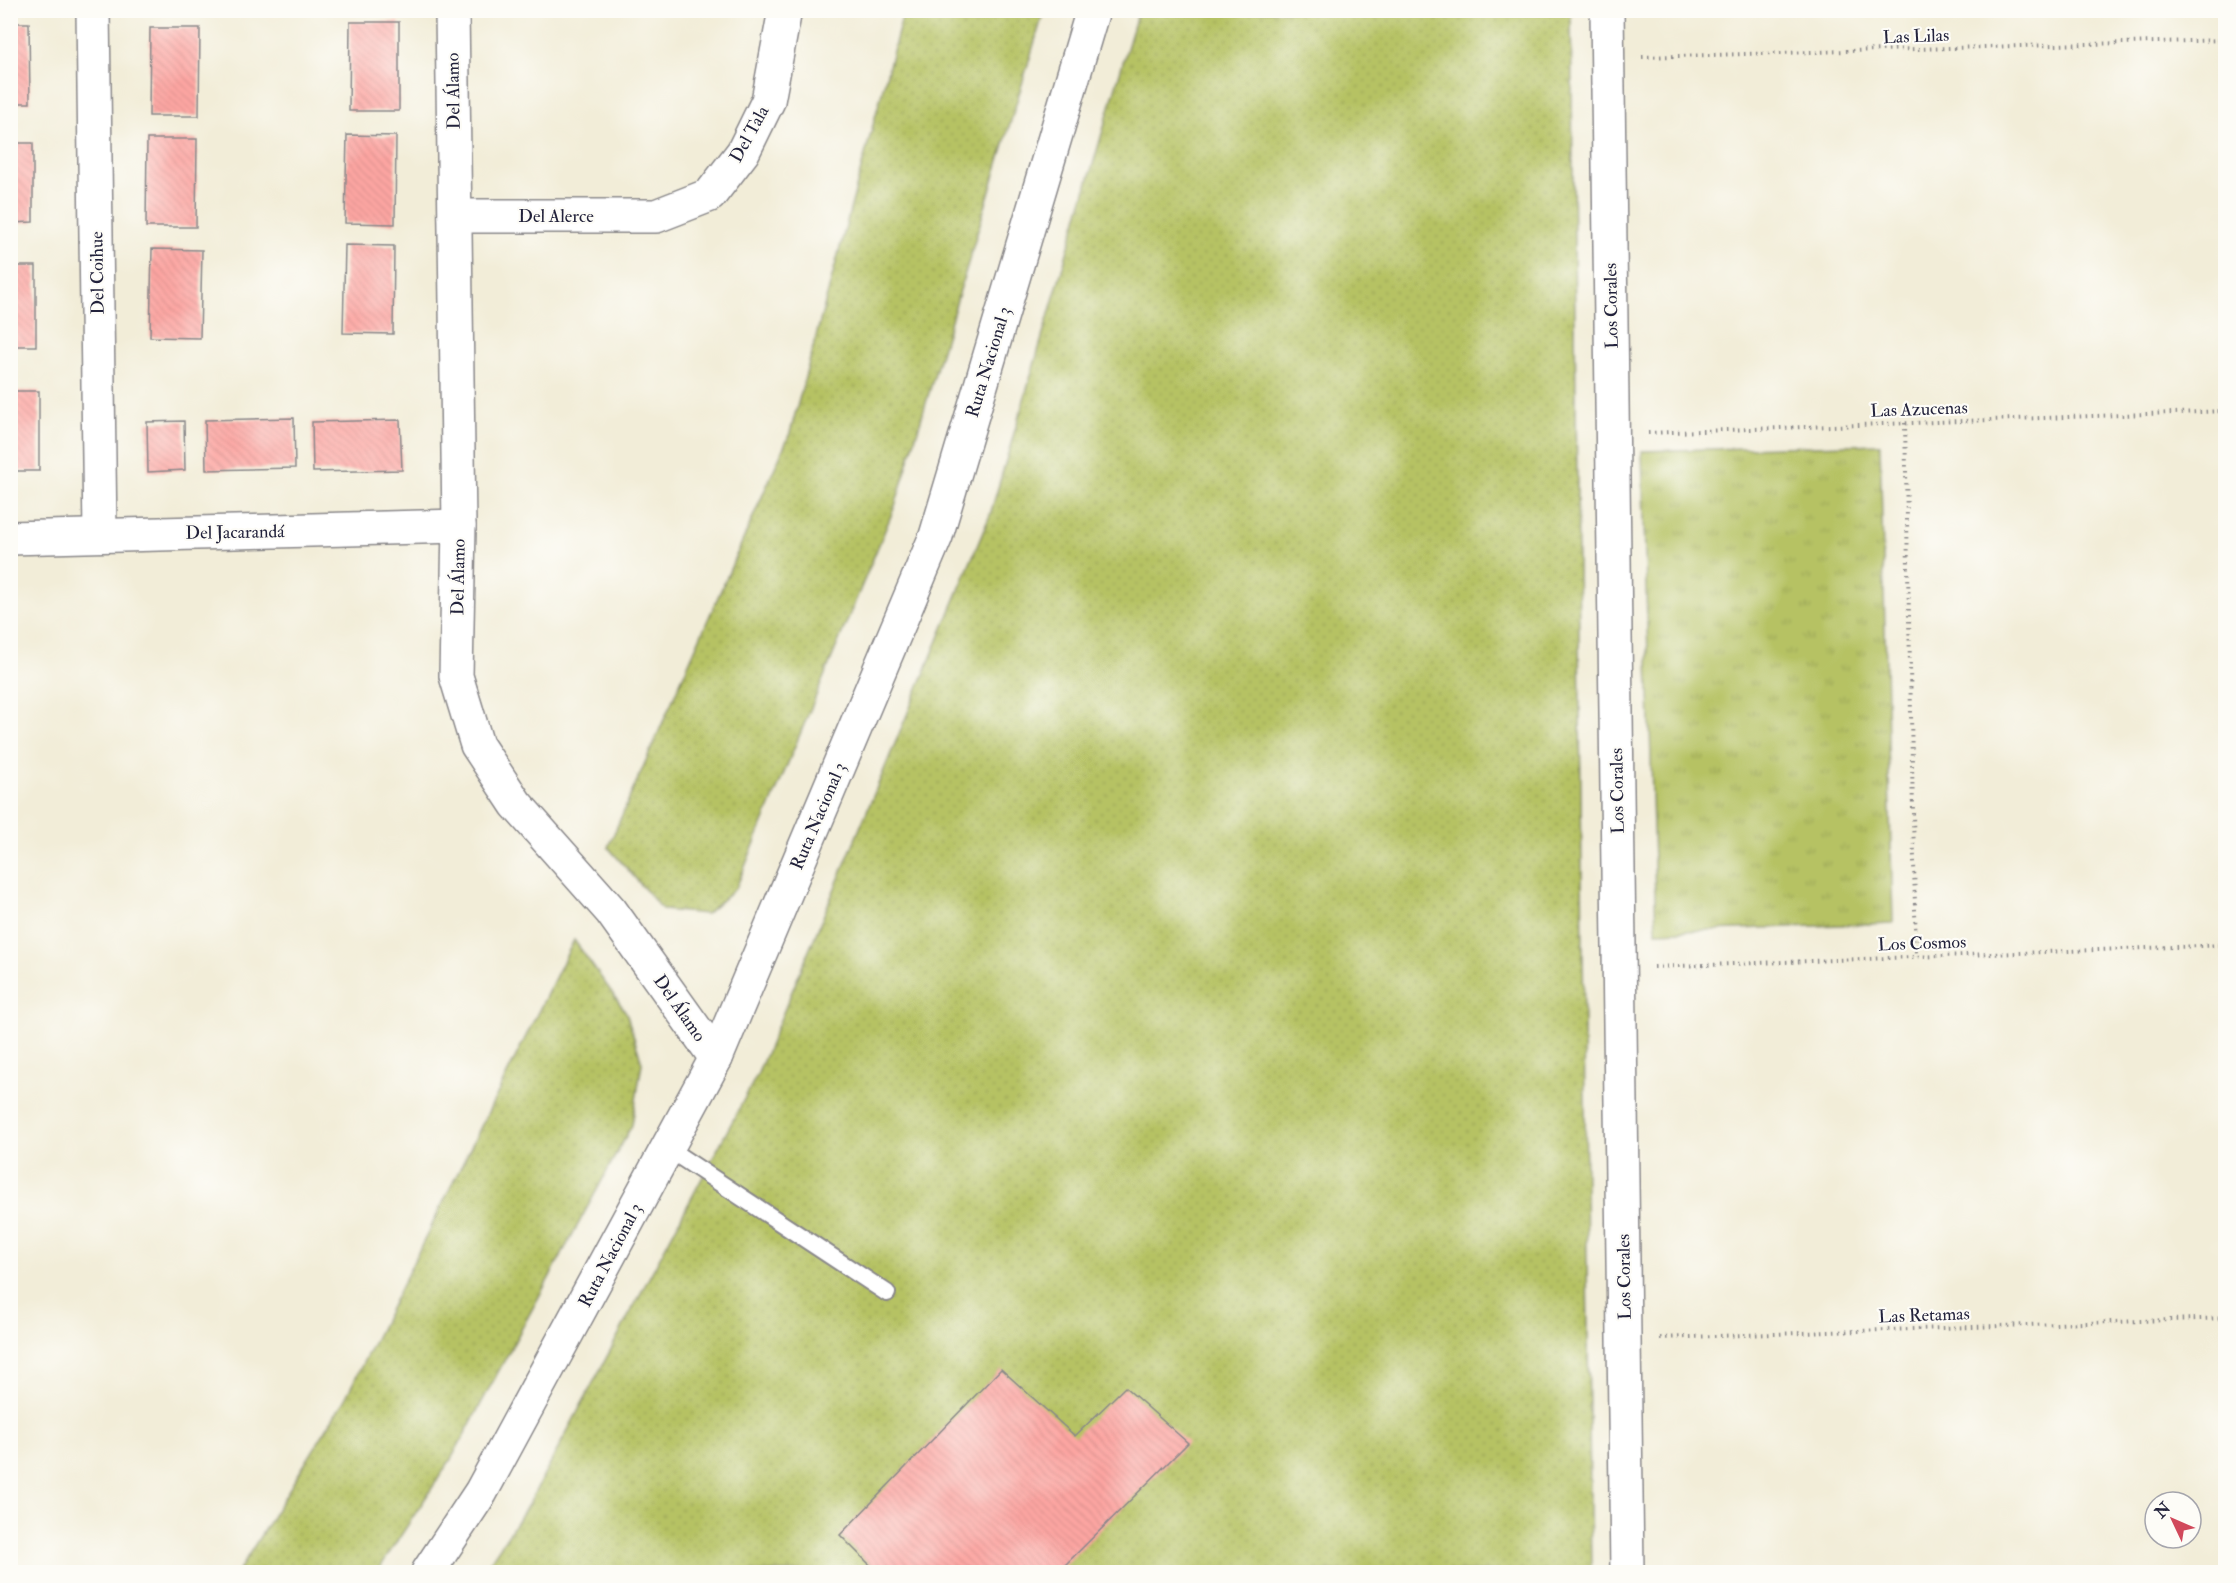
<svg xmlns="http://www.w3.org/2000/svg" width="2236" height="1583" font-family="'IM FELL Double Pica',serif">
	<defs>
		<pattern id="grass-dots" width="8" height="8" patternUnits="userSpaceOnUse" patternTransform="scale(1.5)"><rect width="8" height="8" fill="#b6c264"/><path d="M2 2h.1M6 6h.1" fill="none" stroke="#9ca658" stroke-width="1.8" stroke-linecap="round"/></pattern>
		<pattern id="park-tufts" width="24" height="20" patternUnits="userSpaceOnUse" patternTransform="scale(1.5)"><rect width="24" height="20" fill="#b6c264"/><path d="M3 7l-1-3M5 7V3M7 7l1-3M15 17l-1-3M17 17v-4M19 17l1-3" fill="none" stroke="#9ca658"/></pattern>
		<pattern id="building-back-hatch" width="6" height="6" patternUnits="userSpaceOnUse" patternTransform="scale(1.5)"><rect width="6" height="6" fill="#fda6a2"/><path d="M-1 5l2 2M0 0l6 6M5-1l2 2" fill="none" stroke="#d98f8c"/></pattern>
	</defs>
	<rect width="100%" height="100%" fill="#fdfcf7"/>
	<filter id="ink" filterUnits="userSpaceOnUse"><feTurbulence type="fractalNoise" baseFrequency=".0167" numOctaves="2"/><feDisplacementMap in="SourceGraphic" scale="12" xChannelSelector="R" yChannelSelector="G"/><feConvolveMatrix kernelMatrix="1 2 1 2 8 2 1 2 1" color-interpolation-filters="sRGB"/></filter>
	<filter id="wash" filterUnits="userSpaceOnUse"><feTurbulence type="fractalNoise" baseFrequency=".008" numOctaves="4" result="noise"/><feDisplacementMap in="SourceGraphic" scale="24" xChannelSelector="R" yChannelSelector="G"/><feGaussianBlur stdDeviation="1.35" result="paint"/><feColorMatrix in="noise" values="0 0 0 0 0 0 0 0 0 0 0 0 0 0 0 0 0 1.4 0 .05"/><feComposite in="paint" operator="in"/></filter>
	<g filter="url(#wash)">
		<rect width="100%" height="100%" fill="#f2edd8"/>
		<g fill="url(#grass-dots)" stroke="#6c7250" stroke-width="1.5">
			<polygon points="904,10 1044,11 895,506 736,888 706,914 663,910 608,847 790,433"/>
			<polygon points="1138,11 1571,11 1591,1572 483,1572 528,1505 758,1073 990,515"/>
			<polygon points="574,940 626,1012 642,1063 632,1125 451,1459 377,1572 238,1572 345,1399"/>
		</g>
		<polygon fill="url(#park-tufts)" stroke="#6c7250" stroke-width="1.5" points="1880,444 1893,923 1656,932 1642,451"/>
		<g id="blocks">
			<g fill="url(#building-back-hatch)">
				<polygon points="350,22 399,22 399,111 349,111"/>
				<polygon points="10,23 29,23 30,103 10,103"/>
				<polygon points="150,28 200,28 199,116 149,116"/>
				<polygon points="347,135 396,136 395,224 345,223"/>
				<polygon points="147,139 197,139 196,227 146,227"/>
				<polygon points="10,143 33,143 33,222 10,223"/>
				<polygon points="345,245 394,246 393,334 343,333"/>
				<polygon points="152,249 202,250 200,338 150,337"/>
				<rect x="10" y="266" width="26" height="80"/>
				<rect x="10" y="391" width="29" height="80"/>
				<polygon points="294,418 295,468 206,470 205,420"/>
				<polygon points="400,420 402,470 313,472 312,422"/>
				<polygon points="184,421 185,470 148,472 147,422"/>
				<polygon points="1001,1369 1075,1436 1125,1387 1188,1443 1058,1572 877,1572 840,1535"/>
			</g>
		</g>
	</g>
	<g filter="url(#ink)">
		<use href="#blocks" fill-opacity="0" stroke="#8a888a" stroke-width="1.5"/>
		<g fill="none" stroke-linecap="round" stroke-linejoin="round">
			<defs>
				<polyline id="lane" points="667,1148 887,1293"/>
				<g id="street">
					<polyline points="93,10 100,535"/>
					<polyline points="452,10 459,526 456,676 477,745 516,804 611,911 716,1058"/>
					<polyline points="1607,10 1627,1572"/>
					<polyline points="455,216 656,216 710,195 743,152 768,101 785,10"/>
					<polyline points="10,538 459,526"/>
				</g>
				<polyline id="highway" points="428,1572 481,1492 716,1058 936,536 1093,10"/>
			</defs>
			<use href="#lane" stroke="#8a888a" stroke-width="20"/>
			<use href="#street" stroke="#8a888a" stroke-width="36"/>
			<use href="#highway" stroke="#8a888a" stroke-width="36"/>
			<g stroke="#8a888a" stroke-width="4" stroke-dasharray="1.5 4.5" stroke-linecap="butt">
				<polyline points="1642,57 2226,40"/>
				<polyline points="1905,423 1916,957"/>
				<polyline points="1648,433 2226,411"/>
				<polyline points="1654,967 2226,945"/>
				<polyline points="1660,1338 2226,1318"/>
			</g>
			<use href="#lane" stroke="#fff" stroke-width="16"/>
			<use href="#street" stroke="#fff" stroke-width="33"/>
			<use href="#highway" stroke="#fff" stroke-width="33"/>
		</g>
	</g>
	<g text-anchor="middle" stroke-width="4.5" stroke-linejoin="round" paint-order="stroke">
		<g font-size="18" fill="#22223b" stroke="#fdfcf7">
			<text transform="translate(1916 36) rotate(-2)" y="6">Las Lilas</text>
			<text transform="translate(453 91) rotate(-91)" y="6">Del Álamo</text>
			<text transform="translate(749 134) rotate(-61)" y="6">Del Tala</text>
			<text x="556" y="222">Del Alerce</text>
			<text transform="translate(97 273) rotate(-91)" y="6">Del Coihue</text>
			<text transform="translate(1611 306) rotate(-91)" y="6">Los Corales</text>
			<text transform="translate(988 362) rotate(-73)" y="6">Ruta Nacional 3</text>
			<text transform="translate(1919 409) rotate(-2)" y="6">Las Azucenas</text>
			<text transform="translate(235 532) rotate(-1)" y="6">Del Jacarandá</text>
			<text transform="translate(458 577) rotate(-89)" y="6">Del Álamo</text>
			<text transform="translate(1617 791) rotate(-91)" y="6">Los Corales</text>
			<text transform="translate(818 816) rotate(-67)" y="6">Ruta Nacional 3</text>
			<text transform="translate(1922 943) rotate(-2)" y="6">Los Cosmos</text>
			<text transform="translate(680 1008) rotate(55)" y="6">Del Álamo</text>
			<text transform="translate(610 1255) rotate(-62)" y="6">Ruta Nacional 3</text>
			<text transform="translate(1624 1277) rotate(-91)" y="6">Los Corales</text>
			<text transform="translate(1924 1315) rotate(-2)" y="6">Las Retamas</text>
		</g>
	</g>
	<rect width="2236" height="1583" fill="none" stroke="#fdfcf7" stroke-width="36"/>
	<g transform="translate(2173 1520) rotate(314)"><circle r="28" fill="#fdfcf7" stroke="#a5a5ac" stroke-width="1.5"/>
	<path d="M0-4.5L10 22L0 15L-10 22Z" fill="#d1495b"/>
	<text y="-9" font-size="16" font-weight="bold" text-anchor="middle" fill="#22223b">N</text>
	</g>
</svg>
